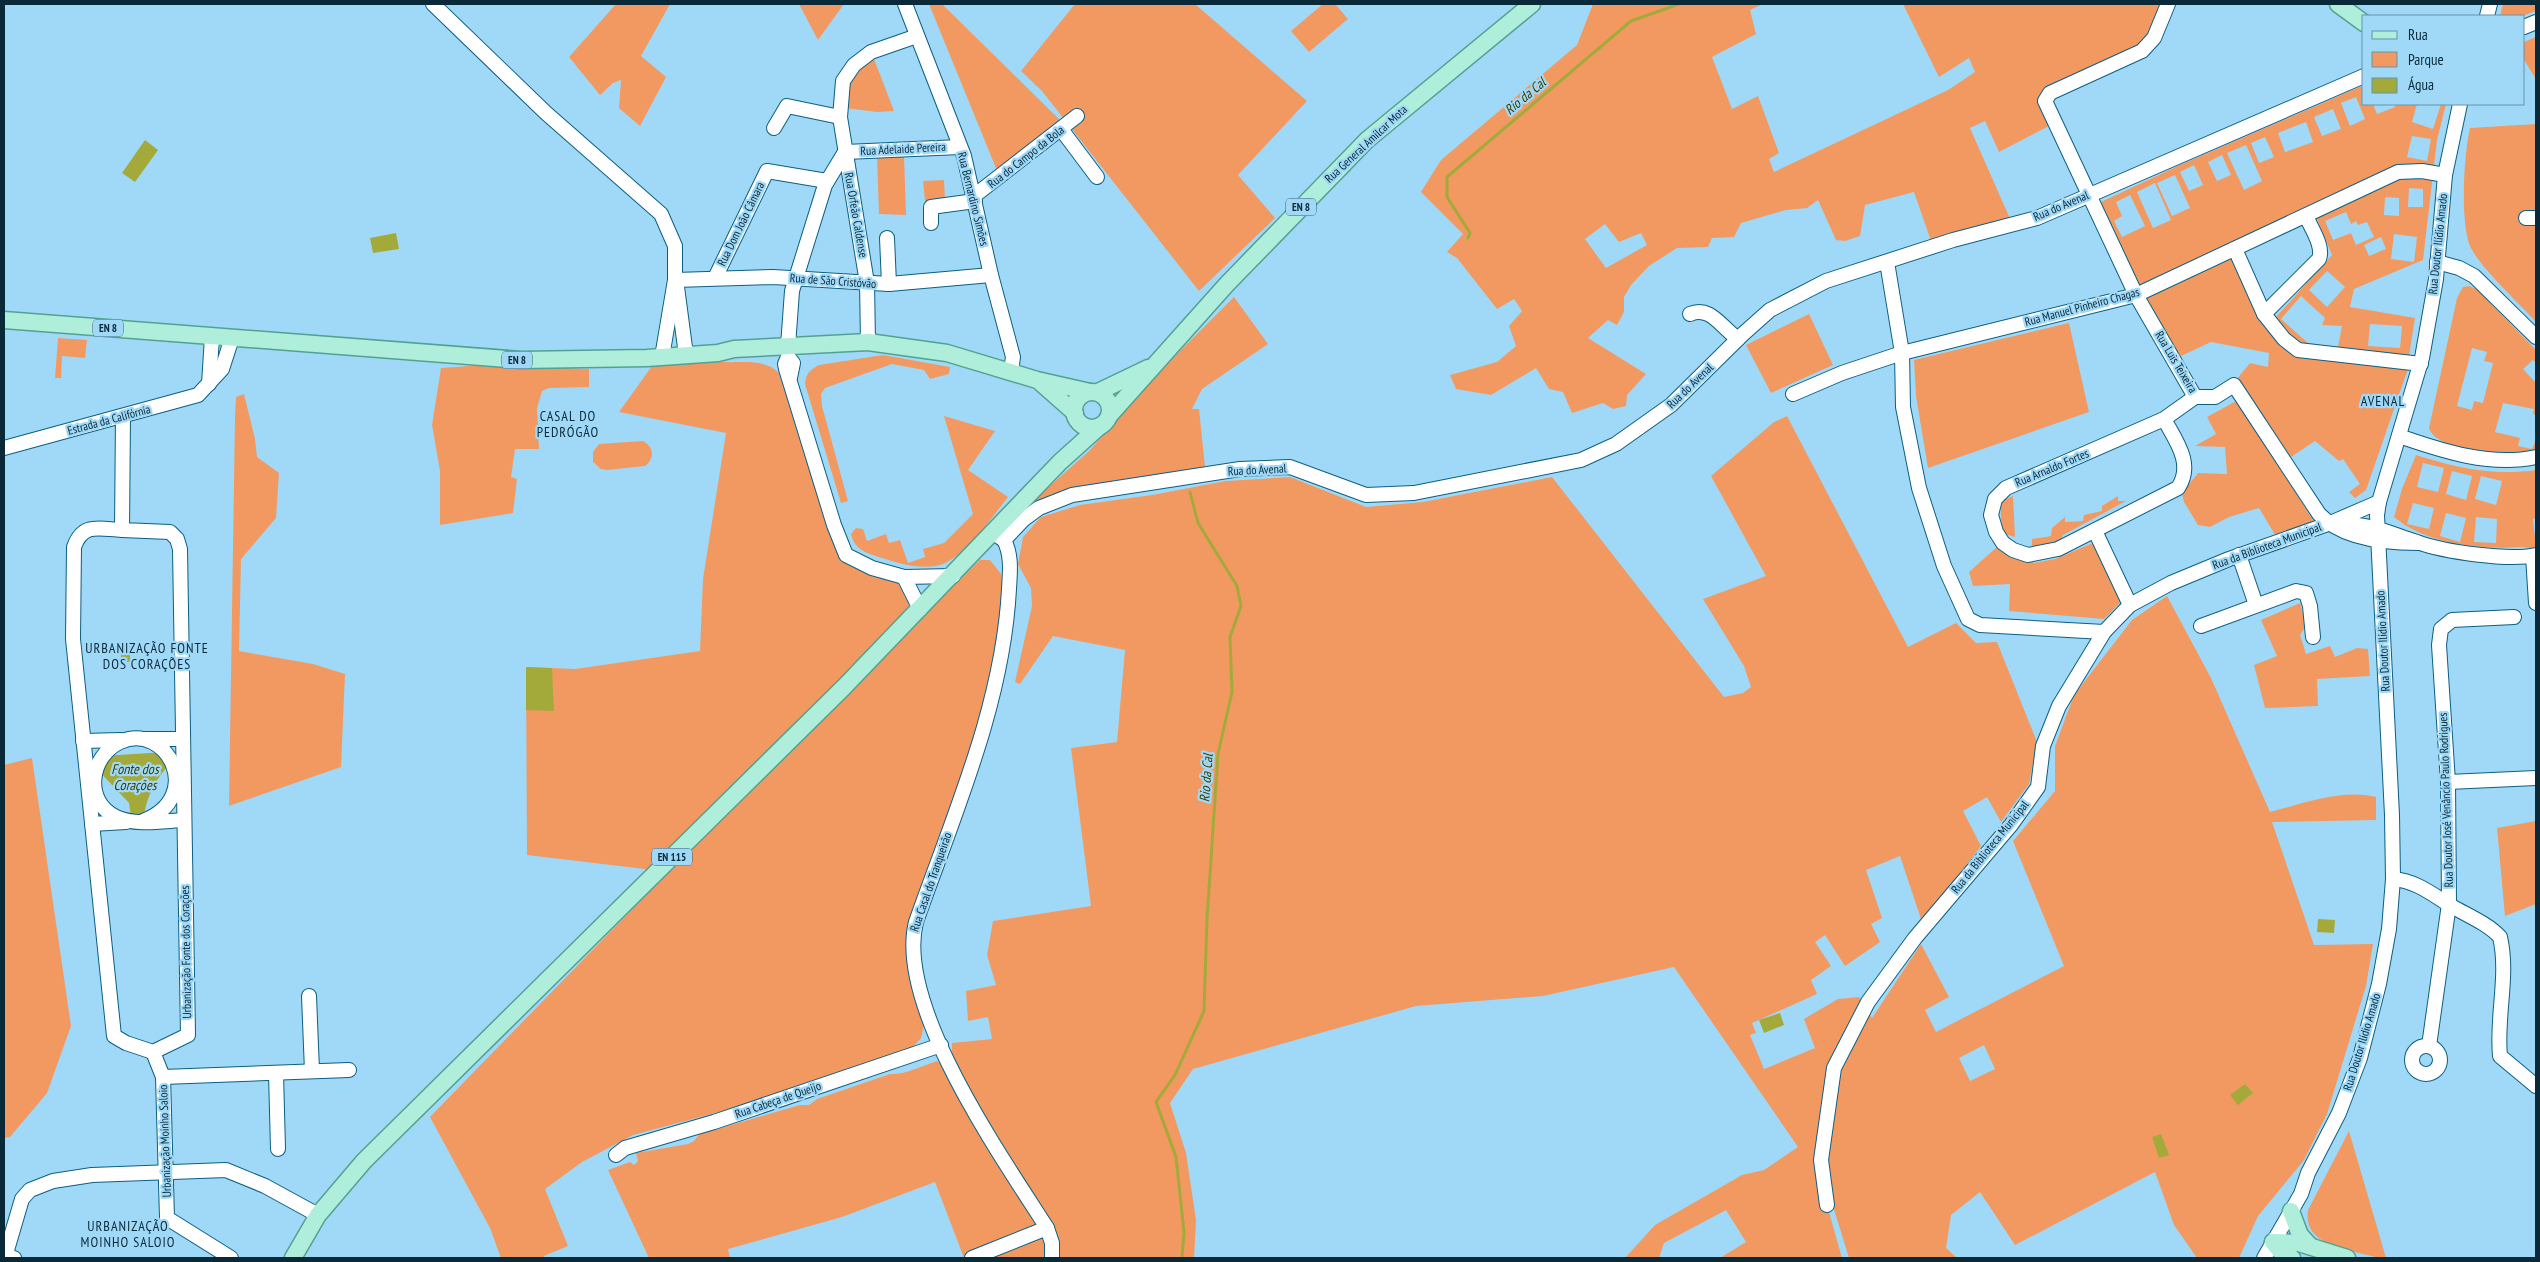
<svg xmlns="http://www.w3.org/2000/svg" width="2540" height="1262" font-family="'PT Sans Narrow',sans-serif">
	<rect width="100%" height="100%" fill="#a0d9f8"/>
	<g fill="#f29961" fill-rule="evenodd">
		<polygon points="616,4 670,4 641,56 666,77 640,126 619,108 621,80 613,83 600,95 569,57"/>
		<polygon points="799,4 844,4 818,40"/>
		<polygon points="929,4 942,4 1064,124 998,173"/>
		<polygon points="1075,4 1195,4 1307,101 1238,175 1275,218 1199,291 1042,91 1021,71"/>
		<polygon points="1323,4 1335,4 1348,19 1309,52 1291,31"/>
		<path d="M1593,4H1763L1750,10L1756,34L1712,57L1732,109L1758,96L1779,153L1769,159L1774,172L1948,90L1975,72L1969,58L1939,77L1903,4H2164L2151,38L2140,47L2047,90L2051,125L1999,152L1985,121L1970,128L2011,221L1931,241L1914,192L1865,205L1860,236L1845,241L1836,240L1818,200L1807,208L1786,210L1741,223L1734,237L1712,238L1708,247L1677,248L1649,266L1631,285L1624,297V312L1617,325L1608,320L1588,338L1646,374L1627,395L1626,406L1613,409L1603,403L1572,413L1563,392L1549,389L1536,368L1491,395L1456,389L1450,375L1497,362L1516,346L1509,326L1522,311L1514,299L1497,309L1457,258L1447,252L1463,234L1421,192L1441,160L1577,45ZM1605,224L1619,242L1641,233L1647,245L1606,268L1585,239Z"/>
		<polygon points="2503,4 2536,4 2536,11 2522,16 2500,16"/>
		<polygon points="2536,37 2536,79 2524,60 2524,42"/>
		<path d="M874,59L894,111L877,112L845,108C849,84 850,71 874,59Z"/>
		<path d="M2364,85V104H2373L2377,114L2395,107V104H2417L2412,122L2433,129L2441,104H2446L2437,140L2423,260L2354,289L2350,307L2415,318L2409,356L2318,348L2293,339L2276,317L2332,255L2312,207L2139,287L2101,202L2178,166ZM2356,97L2365,119L2350,126L2341,103ZM2333,109L2341,129L2322,136L2314,117ZM2306,122L2313,142L2285,152L2278,133ZM2412,136L2431,139L2427,161L2407,157ZM2265,137L2274,157L2259,163L2251,143ZM2246,145L2262,181L2244,190L2227,153ZM2222,155L2231,175L2217,181L2208,162ZM2194,165L2203,185L2189,191L2180,172ZM2175,175L2190,208L2172,216L2157,183ZM2155,183L2171,220L2153,228L2137,192ZM2409,188L2423,189V207H2408ZM2130,195L2145,226L2122,237L2114,221L2122,216L2116,202ZM2385,197L2399,198V216L2384,215ZM2346,212L2351,224L2356,221L2358,225L2367,222L2374,237L2356,245L2351,233L2333,240L2325,221ZM2394,234L2417,237L2414,262L2391,259ZM2381,237L2386,249L2369,256L2364,245ZM2327,271L2345,287L2327,307L2309,290ZM2301,296L2325,318L2322,325L2342,326L2338,347L2308,343L2281,319ZM2370,324L2402,326L2400,348L2368,346Z"/>
		<path d="M2536,124V322C2518,302 2485,272 2472,250C2459,228 2464,153 2470,128Z"/>
		<polygon points="904,156 906,215 879,214 877,157"/>
		<polygon points="944,180 945,200 925,201 923,181"/>
		<polygon points="2234,251 2283,341 2409,366 2366,490 2355,498 2349,492 2360,484 2343,459 2339,461 2315,441 2288,459 2236,380 2250,363 2268,367 2269,353 2211,342 2177,358 2139,296"/>
		<path d="M2469,286L2476,289L2536,350V363L2533,360L2523,369L2536,383V415L2533,414L2534,409L2503,403L2495,432L2520,438L2518,446L2532,449L2536,440V450C2514,455 2436,453 2429,428L2457,298L2463,287ZM2472,348L2487,352L2484,361L2493,363L2483,403L2474,401L2472,410L2457,406Z"/>
		<polygon points="1234,297 1268,344 1202,389 1192,409 1199,409 1205,467 1190,471 1111,481 1051,495 1034,505 1011,528 1024,509 1088,452 1171,360"/>
		<polygon points="1809,314 1833,365 1771,393 1746,345"/>
		<polygon points="2069,323 2089,412 1928,468 1916,396 1914,360"/>
		<polygon points="58,338 87,340 85,358 62,356 61,378 55,378"/>
		<path d="M883,355L950,367L949,374L930,379L924,370L892,364L825,388L821,394L822,406L848,501L841,503L805,384C806,373 810,370 819,365Z"/>
		<path d="M723,362C741,363 765,358 779,373L827,526L846,555L904,577L916,607L653,870L527,855L526,667L575,669L700,651L703,579L726,433L619,412L652,366Z"/>
		<polygon points="485,365 589,369 589,387 549,388 542,391 537,408 539,449 515,449 511,477 517,479 513,513 440,525 440,471 432,425 441,368"/>
		<polygon points="244,394 255,439 257,457 279,473 276,518 241,559 239,651 313,664 345,674 341,767 229,806 235,416 236,397"/>
		<polygon points="2238,400 2316,525 2277,538 2259,508 2229,517 2210,527 2198,525 2184,502 2182,493 2198,473 2227,474 2225,447 2195,446 2216,434 2207,417"/>
		<path d="M944,416L995,431L968,470L1008,497C992,517 962,562 936,566C917,569 897,563 879,557C866,553 854,549 851,534L856,528L863,529L867,541L886,534L889,543L900,540L908,563L925,557L923,549L944,543L973,514Z"/>
		<path d="M1787,416L1908,647L1956,623L1976,643L1997,642L2037,742L2029,784L2001,822L1987,797L1963,811L1981,846L1922,922L1900,856L1866,870L1882,918L1871,924L1880,942L1845,966L1825,935L1815,942L1831,966L1811,980L1817,994L1752,1023L1756,1033L1750,1035L1764,1069L1815,1048L1804,1019L1838,999L1859,997L1872,1018L1921,944L1949,997L1925,1010L1936,1032L2064,966L2013,841L2055,791V746L2074,695L2132,620L2167,596L2211,678L2270,812C2305,803 2341,789 2376,797V820L2272,822L2314,945L2373,944L2366,986L2327,1114L2304,1160L2258,1216L2239,1258H2197L2174,1225L2155,1172L2015,1245L1980,1192L1951,1215L1946,1248L1957,1258H1849L1832,1203L1827,1205L1842,1258H1720L1746,1242L1726,1210L1664,1243L1659,1258H1625L1655,1225L1742,1175L1764,1170L1798,1147L1674,967L1543,996L1416,1006L1331,1030L1193,1069L1170,1103L1186,1153L1196,1220L1194,1258H1055L952,1065V1043L992,1039L988,1017L968,1021L966,991L996,985L987,955L993,921L1091,906L1071,748L1117,742L1125,650L1053,636L1020,684L1015,682L1032,606L1031,588L1018,564L1023,537L1041,517L1080,505L1152,495L1226,481L1290,477L1366,507L1423,502L1552,477L1724,697L1743,693L1751,687L1744,666L1703,599L1766,576L1711,476L1774,422ZM1984,1045L1995,1069L1970,1081L1959,1058Z"/>
		<path d="M643,441C654,447 655,458 645,466L607,470L601,469L593,462V452L599,444Z"/>
		<path d="M2416,455C2456,468 2494,476 2536,470V518L2533,519L2536,547C2530,549 2527,547 2521,547C2481,550 2426,544 2394,517L2402,489ZM2423,463L2444,468L2438,492L2417,487ZM2452,471L2472,476L2466,500L2446,494ZM2481,476L2502,481L2496,505L2475,499ZM2413,503L2434,508L2429,529L2407,524ZM2446,513L2466,518L2460,542L2440,536ZM2476,517L2497,519L2496,543L2474,542Z"/>
		<path d="M2013,496L2015,537L2005,534C2000,522 2000,514 2002,501Z"/>
		<polygon points="2118,496 2118,501 2126,501 2063,535 2059,542 2032,547 2032,539 2051,536 2052,528 2065,517 2065,522 2083,521 2084,515 2102,511 2102,506"/>
		<polygon points="2093,543 2122,601 2104,619 2009,611 2010,584 1973,586 1969,572 1998,546 2034,563 2055,559"/>
		<polygon points="980,560 990,560 1001,574 1005,592 1000,639 983,713 910,932 925,1021 921,1038 912,1048 749,1104 633,1135 582,1162 545,1189 568,1246 544,1256 544,1258 501,1258 490,1228 430,1117 835,701"/>
		<polygon points="2300,603 2306,626 2300,635 2306,654 2330,646 2335,657 2357,648 2368,649 2370,676 2317,679 2318,706 2265,708 2254,665 2277,656 2261,620"/>
		<polygon points="32,758 71,1026 47,1093 10,1137 4,1138 4,765"/>
		<polygon points="2536,821 2536,904 2505,916 2497,828"/>
		<path d="M937,1061L944,1066L968,1114L1037,1227L964,1258L935,1182L842,1217L728,1249L730,1258H649L608,1170L630,1162L634,1165L638,1161L636,1153L688,1144L694,1141L700,1134L800,1105H809L817,1099L890,1074C905,1075 921,1066 937,1061Z"/>
		<path d="M2349,1131L2386,1258H2379C2352,1250 2302,1247 2308,1210Z"/>
		<polygon points="1042,1234 1046,1239 1047,1258 979,1258"/>
	</g>
	<g fill="#a4aa3a">
		<polygon points="145,140 158,150 135,182 122,173"/>
		<polygon points="396,233 399,249 373,253 370,238"/>
		<rect x="121" y="644" width="9" height="18"/>
		<polygon points="526,667 552,668 554,711 526,710"/>
		<path d="M166,752L172,762C155,778 146,798 143,821L132,822L129,803L96,768L102,756Z"/>
		<polygon points="2318,919 2335,920 2334,933 2317,932"/>
		<polygon points="1780,1013 1784,1025 1764,1033 1759,1020"/>
		<polygon points="2245,1084 2253,1093 2238,1105 2230,1095"/>
		<polygon points="2161,1134 2169,1155 2159,1158 2152,1137"/>
	</g>
	<g fill="none" stroke-linecap="round" stroke-linejoin="round">
		<g stroke="#a4aa3a" stroke-width="3">
			<polyline points="1468,238 1470,233 1447,197 1447,177 1631,21 1679,4"/>
			<polyline points="1182,1258 1184,1232 1176,1157 1156,1102 1175,1075 1204,1011 1207,919 1218,754 1232,692 1230,637 1241,606 1237,586 1198,523 1190,492"/>
		</g>
		<defs>
			<g id="minor">
				<polyline points="433,4 546,113 661,214 675,246 675,280 662,357"/>
				<polyline points="905,4 964,156 991,275 1013,357 1011,371"/>
				<polyline points="2168,4 2154,38 2142,51 2050,93 2045,101 2136,295 2195,397"/>
				<polyline points="2487,16 2490,4"/>
				<polyline points="2524,27 2536,22"/>
				<polyline points="774,128 787,106 840,117"/>
				<polyline points="1061,129 1097,177"/>
				<polyline points="845,152 960,147"/>
				<polyline points="974,196 1077,116"/>
				<polyline points="2526,218 2536,218"/>
				<polyline points="931,223 931,207 975,201"/>
				<polyline points="887,238 889,284"/>
				<path d="M2235,249L2264,314L2319,259C2324,246 2311,228 2306,216"/>
				<polyline points="1887,262 1902,353 1903,407 1919,488 1944,566 1968,619 1980,625 2104,632"/>
				<polyline points="2437,262 2459,268 2474,276 2536,337"/>
				<polyline points="715,278 767,171 827,181"/>
				<polyline points="675,280 773,277 889,284 991,275"/>
				<polyline points="677,287 686,355"/>
				<path d="M1690,314C1710,305 1721,327 1738,339"/>
				<polyline points="2264,314 2284,339 2298,350 2421,364"/>
				<polyline points="868,342 867,283 840,117 843,81 854,65 871,52 917,36"/>
				<polyline points="788,346 792,291 825,185 845,152"/>
				<polyline points="790,378 793,363 788,357 785,364 786,369 834,525 846,555 872,568 904,577 953,576"/>
				<polyline points="209,384 212,337"/>
				<polyline points="1793,394 1842,373 1902,353 2136,295 2398,172 2422,171 2445,175"/>
				<path d="M2195,397H2215L2234,385L2319,514C2342,539 2386,543 2418,543"/>
				<path d="M2164,419C2176,441 2194,464 2178,488L2058,549L2028,555L2013,550L2003,543L1996,532L1991,515L1995,499L2006,488L2164,419L2195,397"/>
				<path d="M2399,436C2442,451 2491,467 2536,457"/>
				<polyline points="4,448 198,395 222,369 232,338"/>
				<path d="M2339,524C2373,524 2386,532 2417,542C2445,552 2508,561 2536,555"/>
				<path d="M122,530L170,532L177,539L180,549L188,1035L153,1052L126,1043L114,1036L73,639L74,547C83,522 99,529 122,530L123,416"/>
				<polyline points="2095,531 2130,605"/>
				<polyline points="992,532 1004,540 1024,519 1039,508 1072,495 1240,469 1290,467 1366,495 1414,493 1581,460 1616,444 1671,405 1743,334 1770,310 1826,281 1953,240 2037,218 2364,76"/>
				<path d="M1004,540C1012,555 1010,572 1009,589C1003,704 954,814 916,922C895,1006 1002,1157 1047,1228L1052,1243V1258"/>
				<polyline points="2239,555 2256,605"/>
				<polyline points="2533,556 2536,603"/>
				<polyline points="904,577 920,609"/>
				<polyline points="2201,626 2296,591 2306,593 2310,606 2313,637"/>
				<polyline points="146,739 183,739"/>
				<polyline points="83,741 121,740"/>
				<polyline points="2448,782 2536,778"/>
				<path d="M143,821C206,797 167,721 120,742C90,756 83,801 116,817C135,826 163,821 184,820"/>
				<polyline points="92,824 126,822"/>
				<path d="M2393,879C2417,881 2433,895 2453,907C2469,916 2488,924 2500,937C2509,976 2496,1016 2500,1056L2536,1086"/>
				<polyline points="309,996 312,1071"/>
				<circle cx="2426" cy="1060" r="14"/>
				<polyline points="2429,1046 2449,904 2448,782 2439,645 2441,629 2452,620 2514,617"/>
				<polyline points="153,1052 163,1077 167,1218 231,1258"/>
				<polyline points="276,1073 278,1149"/>
				<polyline points="163,1077 349,1070"/>
				<polyline points="616,1155 625,1148 714,1122 941,1045"/>
				<polyline points="1827,1205 1821,1160 1834,1068 1868,1002 1915,938 2011,825 2038,787 2043,746 2059,706 2104,632 2130,605 2171,583 2229,559 2328,524 2379,502"/>
				<polyline points="14,1258 9,1257 7,1250 22,1199 30,1190 53,1181 92,1175 226,1170 265,1186 318,1215"/>
				<polyline points="972,1258 1047,1228"/>
				<polyline points="2264,1258 2301,1194 2308,1173 2339,1113 2360,1058 2379,984 2389,929 2393,879 2392,815 2377,515 2379,502 2422,358 2436,279 2445,175 2460,104"/>
			</g>
			<g id="major">
				<polyline points="2338,4 2364,23"/>
				<polyline points="4,320 521,360 647,358 718,353 734,349 868,342 947,353 1037,380 1090,392"/>
				<polyline points="1041,383 1075,413"/>
				<polyline points="1098,392 1148,368"/>
				<circle cx="1092" cy="410" r="18"/>
				<polyline points="1109,416 1227,284 1367,140 1532,4"/>
				<polyline points="2291,1211 2300,1235 2310,1246"/>
				<polyline points="2273,1242 2299,1243 2347,1258"/>
				<polyline points="2273,1242 2281,1252 2292,1258"/>
				<polyline points="293,1258 318,1215 364,1161 844,687 1060,462 1100,426"/>
			</g>
		</defs>
		<use href="#minor" stroke="#0b5f81" stroke-width="16"/>
		<use href="#major" stroke="#53a192" stroke-width="19"/>
		<use href="#minor" stroke="#fff" stroke-width="14"/>
		<use href="#major" stroke="#afeedb" stroke-width="16"/>
	</g>
	<g text-anchor="middle" stroke-width="4.5" stroke-linejoin="round" paint-order="stroke">
		<g fill="#a0d9f8" stroke="#375e72" stroke-width="1">
			<rect x="1286" y="198.5" width="30" height="17" rx="4"/>
			<rect x="93" y="319.5" width="30" height="17" rx="4"/>
			<rect x="502" y="351.5" width="30" height="17" rx="4"/>
			<rect x="652" y="848.5" width="40" height="17" rx="4"/>
		</g>
		<g font-size="11" font-weight="bold" fill="#0a2938">
			<text x="1301" y="211">EN 8</text>
			<text x="108" y="332">EN 8</text>
			<text x="517" y="364">EN 8</text>
			<text x="672" y="861">EN 115</text>
		</g>
		<g font-size="12" fill="#0a2938" stroke="#a0d9f8">
			<text transform="translate(1366 144) rotate(-43)" y="4">Rua General Amílcar Mota</text>
			<text transform="translate(903 149) rotate(-3)" y="4">Rua Adelaide Pereira</text>
			<text transform="translate(1026 157) rotate(-38)" y="4">Rua do Campo da Bola</text>
			<text transform="translate(973 199) rotate(76)" y="4">Rua Bernardino Simões</text>
			<text transform="translate(2061 206) rotate(-23)" y="4">Rua do Avenal</text>
			<text transform="translate(856 215) rotate(80)" y="4">Rua Orfeão Caldense</text>
			<text transform="translate(741 224) rotate(-64)" y="4">Rua Dom João Câmara</text>
			<text transform="translate(2438 244) rotate(-84)" y="4">Rua Doutor Ilídio Amado</text>
			<text transform="translate(833 281) rotate(4)" y="4">Rua de São Cristóvão</text>
			<text transform="translate(2082 307) rotate(-15)" y="4">Rua Manuel Pinheiro Chagas</text>
			<text transform="translate(2176 362) rotate(59)" y="4">Rua Luis Teixeira</text>
			<text transform="translate(1690 386) rotate(-44)" y="4">Rua do Avenal</text>
			<text transform="translate(109 420) rotate(-15)" y="4">Estrada da Califórnia</text>
			<text transform="translate(2052 468) rotate(-23)" y="4">Rua Arnaldo Fortes</text>
			<text transform="translate(1257 470) rotate(-3)" y="4">Rua do Avenal</text>
			<text transform="translate(2267 546) rotate(-20)" y="4">Rua da Biblioteca Municipal</text>
			<text transform="translate(2383 641) rotate(-93)" y="4">Rua Doutor Ilídio Amado</text>
			<text transform="translate(2446 800) rotate(-92)" y="4">Rua Doutor José Venâncio Paulo Rodrigues</text>
			<text transform="translate(1990 847) rotate(-51)" y="4">Rua da Biblioteca Municipal</text>
			<text transform="translate(931 882) rotate(-71)" y="4">Rua Casal do Tranqueirão</text>
			<text transform="translate(186 952) rotate(-91)" y="4">Urbanização Fonte dos Corações</text>
			<text transform="translate(2362 1042) rotate(-73)" y="4">Rua Doutor Ilídio Amado</text>
			<text transform="translate(778 1100) rotate(-19)" y="4">Rua Cabeça de Queijo</text>
			<text transform="translate(165 1141) rotate(-92)" y="4">Urbanização Moinho Saloio</text>
		</g>
		<g font-size="14" font-style="italic" fill="#3b3d00" stroke="#a0d9f8">
			<text transform="translate(1525 96) rotate(-40)" y="5">Rio da Cal</text>
			<text x="135" y="774">Fonte dos<tspan x="135" dy="16">Corações</tspan></text>
			<text transform="translate(1206 778) rotate(-86)" y="5">Rio da Cal</text>
		</g>
		<g font-size="14" letter-spacing="1" fill="#0a2938" stroke="#a0d9f8">
			<text x="2383" y="406">AVENAL</text>
			<text x="568" y="421">CASAL DO<tspan x="568" dy="16">PEDRÓGÃO</tspan></text>
			<text x="147" y="653">URBANIZAÇÃO FONTE<tspan x="147" dy="16">DOS CORAÇÕES</tspan></text>
			<text x="128" y="1231">URBANIZAÇÃO<tspan x="128" dy="16">MOINHO SALOIO</tspan></text>
		</g>
	</g>
	<rect width="2540" height="1262" fill="none" stroke="#0a2938" stroke-width="10"/>
	<rect x="2362" y="15" width="162" height="90" fill="#a0d9f8" stroke="#6493ab"/>
	<rect x="2372" y="31" width="25" height="8" fill="#afeedb" stroke="#6493ab"/>
	<text x="2408" y="40" font-size="15" fill="#0a2938">Rua</text>
	<rect x="2372" y="52" width="25" height="15" fill="#f29961" stroke="#6493ab"/>
	<text x="2408" y="65" font-size="15" fill="#0a2938">Parque</text>
	<rect x="2372" y="78" width="25" height="15" fill="#a4aa3a" stroke="#6493ab"/>
	<text x="2408" y="90" font-size="15" fill="#0a2938">Água</text>
</svg>
